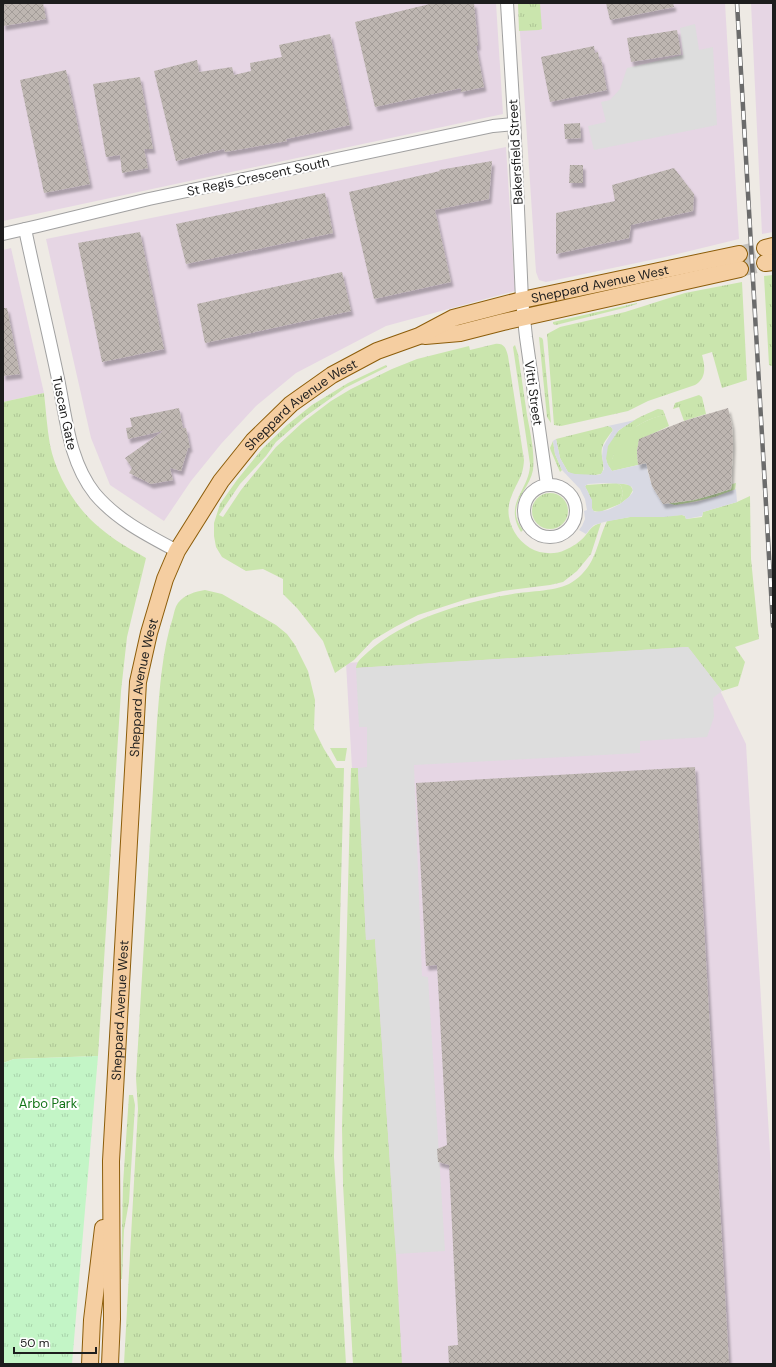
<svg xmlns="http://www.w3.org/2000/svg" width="776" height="1367" font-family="'DM Sans',sans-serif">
	<defs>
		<pattern id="grass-tufts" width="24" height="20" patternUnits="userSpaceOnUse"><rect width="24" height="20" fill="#cae5ad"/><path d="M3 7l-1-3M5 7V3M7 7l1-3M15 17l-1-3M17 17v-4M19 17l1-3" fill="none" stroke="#adc494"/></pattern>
		<pattern id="park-tufts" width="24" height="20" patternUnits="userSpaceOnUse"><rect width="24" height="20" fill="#c3f5c6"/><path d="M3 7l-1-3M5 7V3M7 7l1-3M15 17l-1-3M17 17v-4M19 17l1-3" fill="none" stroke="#a7d2aa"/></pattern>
		<pattern id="building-cross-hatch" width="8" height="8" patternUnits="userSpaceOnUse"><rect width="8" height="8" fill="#beb6b1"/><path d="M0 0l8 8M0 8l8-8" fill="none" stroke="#a39c98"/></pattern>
		<filter id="shadow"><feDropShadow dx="2.5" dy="4.5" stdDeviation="1" flood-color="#0004"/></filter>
	</defs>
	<rect width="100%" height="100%" fill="#eeeae4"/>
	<g fill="#e6d6e4">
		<polygon points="3,3 496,3 503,114 3,221"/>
		<polygon points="518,3 725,3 739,239 665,257 546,282 539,280 536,272"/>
		<polygon points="751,3 773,3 773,232 762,234"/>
		<polygon points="506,147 515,291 386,326 296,373 256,406 221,444 191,481 164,521 110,485 91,438 46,239"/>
		<polygon points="11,248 44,393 3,402 3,250"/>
		<polygon points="696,641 746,744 773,1204 773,1364 386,1364 346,663"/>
	</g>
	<g fill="url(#grass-tufts)">
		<polygon points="518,3 540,3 542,29 539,30 519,31"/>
		<polygon points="773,275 773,374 772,366 769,365 764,276"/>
		<path d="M742,282L747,380L722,388L712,352L702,355C705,366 707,378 695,385L648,401L628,411L561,426L554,425L547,334L560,327L625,312L685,293Z"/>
		<polygon points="637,303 637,304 624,308 556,325 553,324 553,322"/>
		<polygon points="539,337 542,338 543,340 551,423 547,417"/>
		<path d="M495,344C504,343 506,348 508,356L524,460C523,477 518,480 512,495C503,514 512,537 530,548C540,554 555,555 565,550C572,547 580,542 585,536C590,530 592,525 601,523L591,554L577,571L563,582L550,585L503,591L467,599L418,615L395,627L373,640L354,660L335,673L323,641L297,608L283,594V579L263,569L246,571L222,557L216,547L214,536V523L220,504L237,480L263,448L287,425L312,405L348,383L386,365L387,367L345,388L306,416L276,442L266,456L240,484L219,515L223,517L241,490L276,447L302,423L331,401L351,389L392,369L417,359L469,346L470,350Z"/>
		<path d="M515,345L518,354C521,374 524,394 527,415C530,432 535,452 533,470C529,492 504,505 523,530L521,532C503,503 530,490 530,464L513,347Z"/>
		<path d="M44,393C46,411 47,428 50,445C56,475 76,509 100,528C114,540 130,549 146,558L127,637L121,691L98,1056L14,1059L3,1063V402Z"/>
		<polygon points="699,395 702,397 706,414 684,421 679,407 673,409 675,403"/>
		<path d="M658,409L663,410L665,415C641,419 616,437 612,462L608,465C596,435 637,418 658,409Z"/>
		<path d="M608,426L611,427L613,430C609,436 604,441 602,448C600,457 607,467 601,474L589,476L572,474L568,472L560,458L556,439Z"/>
		<polygon points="553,441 555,454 562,470 560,472 551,451 550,448"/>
		<path d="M617,483L621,486L623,493L620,504L600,512L593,511C590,503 591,495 585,487L586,485Z"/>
		<path d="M736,483L735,490L715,497L678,505H672L668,503C689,502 711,496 731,489L732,484Z"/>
		<circle cx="550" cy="511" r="18"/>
		<path d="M750,496L751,559L759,639L735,647L745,662L738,686L722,691L688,647L356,668C357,660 363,657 368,652C403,620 461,603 507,595C525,591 553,592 569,584C573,582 576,579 579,577C597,561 597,542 607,521L630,517L682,515L685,516L686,519L702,517L703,512L737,502Z"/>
		<path d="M205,590L222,594L276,625L287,634L295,645L308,671L315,700L314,729L324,749L336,768H344L334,1157L346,1364H124L138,1109L136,1078L157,722C160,687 162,651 173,617C174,613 175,607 178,603C185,594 195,592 205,590Z"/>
		<polygon points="351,768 358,768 366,940 375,939 396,1254 402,1364 353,1364 343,1184 342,1127"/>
		<polygon points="129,1095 133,1095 135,1105 129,1202 124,1230 122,1279 121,1279 123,1184"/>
	</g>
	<polygon fill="url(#park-tufts)" points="98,1056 72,1364 3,1364 3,1063 14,1059"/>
	<g fill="#cae5ad">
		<path d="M665,415L669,426L639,440L637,451L638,465L612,471L608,465C614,460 613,453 616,446C623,431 650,417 665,415Z"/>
		<polygon points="617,483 630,485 633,490 629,497 620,504 623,493 621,486"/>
		<polygon points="330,748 347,748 345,761 337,761"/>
	</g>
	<g fill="#ddd">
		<polygon points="695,24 699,50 713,47 717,125 594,150 588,126 606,122 601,102 610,100 620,89 627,68 683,55 680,28"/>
		<polygon points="688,647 722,691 713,698 714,717 707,737 640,741 640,753 414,765 422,976 428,977 445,1251 396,1254 375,939 366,940 358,768 367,767 367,727 359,727 356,668"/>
	</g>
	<path fill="#d8d9e3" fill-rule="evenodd" d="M635,420L619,430L608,446L606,459L608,465L612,471L647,463L648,469H647L652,486L663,504L668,503L675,505L696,502L715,497L736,489L737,502L703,512L702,516L686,519L685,516L682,515L664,517H630L604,522L594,525L589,530L586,534L579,530L582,526L585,519L584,511L587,510L585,499L580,489L562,470L555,454L553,441L556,439L560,458L568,472L575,474L598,475L601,474L604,469L602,456L603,447L613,430L611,427L608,426ZM604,483L626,484L632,487L633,492L629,497L620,504L608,510L595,512L592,509V500L585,486L588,484Z"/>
	<g fill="url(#building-cross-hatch)" filter="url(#shadow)">
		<polygon points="3,3 43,3 46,19 3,26"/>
		<polygon points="434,3 474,3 478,46 476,46 484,87 461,92 461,88 375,107 355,22"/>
		<polygon points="606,3 673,3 674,7 610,20"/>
		<polygon points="677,30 681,54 631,62 627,38"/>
		<polygon points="330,34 350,125 286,139 287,141 225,152 224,149 176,161 154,71 197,60 199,72 232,67 234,75 251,71 250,63 282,57 279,45"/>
		<polygon points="594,46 595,53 598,52 599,59 601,59 607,90 550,102 541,57"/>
		<polygon points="66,70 90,184 44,193 20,80"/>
		<polygon points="140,77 153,149 144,149 148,168 122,173 120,155 106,157 93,84"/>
		<polygon points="580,123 581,138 565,139 564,124"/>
		<polygon points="492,161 489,199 435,210 451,282 374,299 349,192 440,171 439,170"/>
		<polygon points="570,165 583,165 583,183 569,183"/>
		<polygon points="674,168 694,194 693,211 631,225 629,238 556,254 556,213 615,201 612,185"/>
		<polygon points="325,193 333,233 186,264 176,224"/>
		<polygon points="140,232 164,349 102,362 78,243"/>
		<polygon points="342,272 351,311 205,343 197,304"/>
		<polygon points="3,308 7,308 20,374 3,376"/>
		<polygon points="179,408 183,428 186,428 190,448 188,448 181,471 170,468 173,480 151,484 129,473 132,468 125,458 163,431 128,439 126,428 132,427 130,418"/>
		<polygon points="728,408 732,425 733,444 731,489 694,500 663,504 652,486 646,463 638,465 637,451 639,439 684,421"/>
		<polygon points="695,767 729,1364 449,1364 448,1346 458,1345 449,1165 438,1162 437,1149 447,1145 437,965 426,966 416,783"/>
	</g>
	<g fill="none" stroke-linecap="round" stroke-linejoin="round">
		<g stroke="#c4c1bc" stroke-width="16" stroke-dasharray="16 8" stroke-linecap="butt">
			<polyline points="739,254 765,248"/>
			<polyline points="740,269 765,263"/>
		</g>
		<defs>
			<g id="minor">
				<polyline points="507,3 514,118 522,300 526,337 547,485"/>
				<path d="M25,229C35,277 47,326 57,374C66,415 68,460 95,494C117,520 147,535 177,551"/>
				<polyline points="3,234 38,226 149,199 493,126 514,124"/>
				<circle cx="550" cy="511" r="26"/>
			</g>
			<g id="major">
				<polyline points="765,248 773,246"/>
				<polyline points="765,263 773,262"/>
				<polyline points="425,336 460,333 503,322 740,269"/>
				<polyline points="90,1364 92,1320 103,1228"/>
				<path id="s1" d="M110,1364L112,1319L111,1161L138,682L149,633L165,579L177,551L221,481L253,441L291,404L332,375L377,351L419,336L453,318L522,300L739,254"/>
			</g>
		</defs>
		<use href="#minor" stroke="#a1a1a1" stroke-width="14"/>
		<use href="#major" stroke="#8c5d0a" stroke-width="18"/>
		<use href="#minor" stroke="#fff" stroke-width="12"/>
		<use href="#major" stroke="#f5cea1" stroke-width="16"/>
		<defs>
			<polyline id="rail" points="737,3 773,626"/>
		</defs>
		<use href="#rail" stroke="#6b6b6b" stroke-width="4.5"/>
		<use href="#rail" stroke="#fff" stroke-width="3" stroke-dasharray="9" stroke-linecap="butt"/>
	</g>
	<g text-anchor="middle" stroke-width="4" stroke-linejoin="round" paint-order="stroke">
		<g font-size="13" fill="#1d1d1d" stroke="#fff">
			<text transform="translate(515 152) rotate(-93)" y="5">Bakersfield Street</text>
			<text transform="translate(258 176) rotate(-12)" y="5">St Regis Crescent South</text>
			<text dy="5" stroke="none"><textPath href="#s1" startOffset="1342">Sheppard Avenue West</textPath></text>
			<text transform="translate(534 393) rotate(82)" y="5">Vitti Street</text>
			<text dy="5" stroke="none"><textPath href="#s1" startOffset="1014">Sheppard Avenue West</textPath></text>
			<text transform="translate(65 413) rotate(78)" y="5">Tuscan Gate</text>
			<text dy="5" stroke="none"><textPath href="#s1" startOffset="678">Sheppard Avenue West</textPath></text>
			<text dy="5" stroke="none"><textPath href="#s1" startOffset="354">Sheppard Avenue West</textPath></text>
		</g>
		<g font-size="13" fill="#137418" stroke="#fff">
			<text x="48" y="1108">Arbo Park</text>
		</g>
	</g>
	<rect width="776" height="1367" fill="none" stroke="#1d1d1d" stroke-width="8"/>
	<path d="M14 1347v6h82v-6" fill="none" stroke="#1d1d1d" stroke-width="2"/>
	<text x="20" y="1347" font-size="12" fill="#1d1d1d" stroke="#ffffff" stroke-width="3" paint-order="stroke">50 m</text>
</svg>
